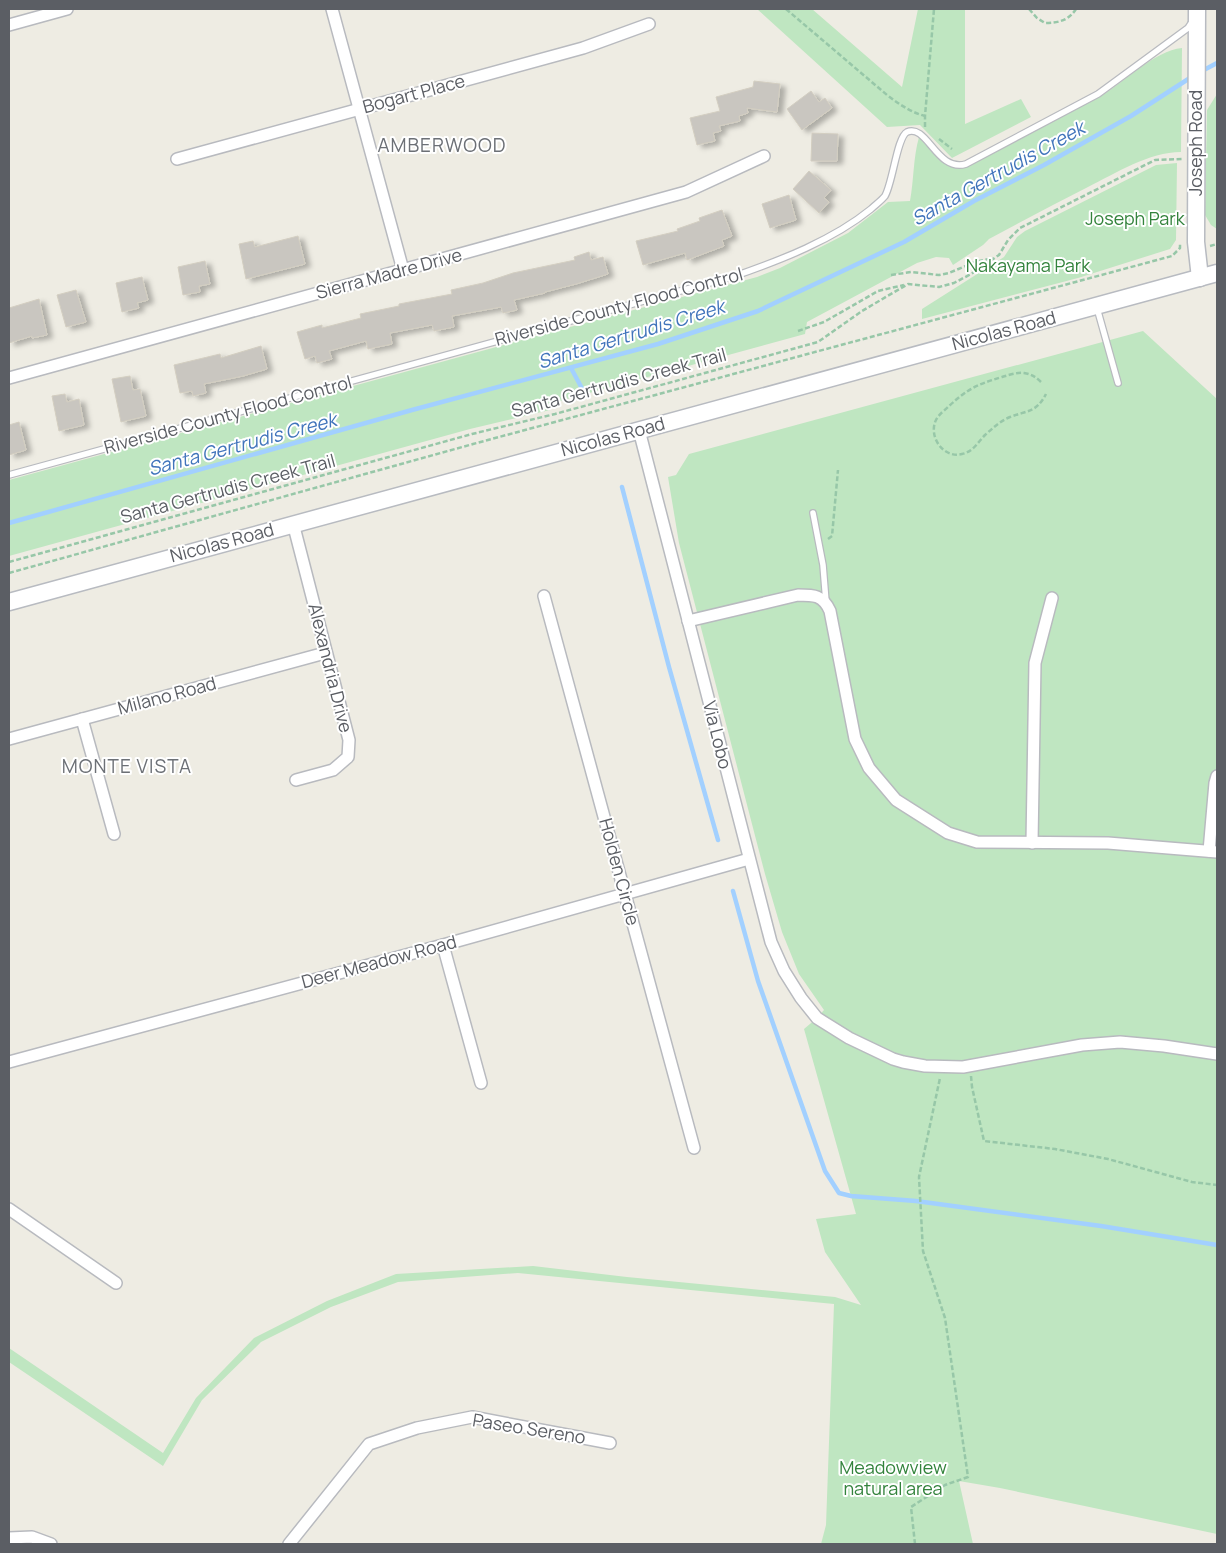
<svg xmlns="http://www.w3.org/2000/svg" width="1226" height="1553" font-family="Manrope,sans-serif">
	<defs>
		<filter id="shadow"><feDropShadow dx="5.5" dy="3" stdDeviation="2.5" flood-color="#0004"/></filter>
	</defs>
	<rect width="100%" height="100%" fill="#eeece3"/>
	<g fill="#bfe6c1">
		<polygon points="757,9 812,9 902,87 918,9 965,9 965,124 1021,99 1031,117 952,158 920,125 887,127"/>
		<path d="M1182,48L1181,152C1149,152 1116,173 1088,187C1055,204 1022,221 989,239L983,245L953,265L949,258L936,257L917,263L807,322L805,334L549,404L550,410L470,429L9,556V480L529,338L757,277L780,268L848,233L888,202L910,201C914,180 913,158 919,137C932,151 942,166 961,168C1008,144 1055,121 1101,96C1126,81 1154,51 1182,48Z"/>
		<polygon points="1217,94 1217,229 1211,225 1205,215 1207,110"/>
		<polygon points="1177,163 1176,240 1170,249 1078,278 922,319 922,309 1004,257 1017,237 1025,231 1156,165"/>
		<polygon points="1143,331 1217,399 1217,1534 1000,1488 959,1481 973,1544 821,1544 826,1525 834,1304 518,1273 398,1282 331,1307 261,1342 202,1400 163,1466 9,1362 9,1348 163,1453 196,1398 254,1338 327,1301 396,1274 533,1266 627,1277 835,1297 861,1305 825,1252 816,1219 856,1214 804,1029 817,1018 824,1010 799,974 782,932 765,874 679,543 668,477 676,475 689,454"/>
	</g>
	<g fill="none" stroke-linecap="round" stroke-linejoin="round">
		<g stroke="#a2d0ff" stroke-width="4.5">
			<polyline points="1202,71 1217,63"/>
			<polyline points="571,368 585,394"/>
			<polyline points="622,487 669,667 718,840"/>
			<polyline points="9,523 412,410 658,344 758,311 904,242 974,201 1044,165 1131,116 1193,76"/>
			<polyline points="733,891 758,981 825,1171 839,1193 851,1196 916,1201 1101,1226 1217,1245"/>
		</g>
	</g>
	<g fill="#c9c6c0" stroke="#d3cec1" filter="url(#shadow)">
		<polygon points="754,81 780,84 777,112 747,108 748,113 739,116 740,121 719,126 721,131 713,133 715,141 697,145 690,118 720,111 716,97 753,87"/>
		<polygon points="811,91 819,102 825,98 832,108 802,130 787,109"/>
		<polygon points="812,133 838,134 837,161 811,161"/>
		<polygon points="809,171 831,190 824,198 829,202 819,213 793,189"/>
		<polygon points="789,195 796,220 770,228 762,204"/>
		<polygon points="722,210 732,236 722,240 724,246 687,260 685,253 643,265 636,241 678,231 677,229 700,221 699,218"/>
		<polygon points="298,236 305,264 246,279 239,244 253,241 255,247"/>
		<polygon points="589,252 591,260 603,257 608,274 576,284 545,292 545,293 514,300 517,310 503,313 501,307 452,316 454,327 434,331 432,325 390,333 392,344 368,349 366,341 329,351 332,359 317,363 315,356 305,359 297,332 322,325 322,328 361,318 360,314 399,306 399,304 452,294 451,290 483,283 513,273 575,260 574,257"/>
		<polygon points="205,261 210,284 199,286 200,292 183,295 178,267"/>
		<polygon points="142,277 148,300 137,303 139,308 122,312 116,283"/>
		<polygon points="76,290 86,322 66,327 57,295"/>
		<polygon points="39,299 47,335 32,338 32,336 9,343 9,308"/>
		<polygon points="261,346 267,369 243,376 204,384 206,393 193,396 192,391 180,393 174,365 220,354 221,358"/>
		<polygon points="130,376 133,390 140,389 146,416 121,422 112,379"/>
		<polygon points="65,394 67,402 79,399 84,425 59,431 52,396"/>
		<polygon points="19,422 26,450 9,455 9,425"/>
	</g>
	<g fill="none" stroke-linecap="round" stroke-linejoin="round">
		<defs>
			<g id="lane">
				<polyline points="1097,308 1118,383"/>
				<path d="M9,475L735,276C781,260 833,240 871,209C875,205 881,201 885,196C893,182 897,137 907,132C927,123 937,173 966,164L1098,94L1188,28L1192,22"/>
				<polyline points="813,513 823,565 826,602"/>
			</g>
			<g id="street">
				<polyline points="332,9 403,270"/>
				<polyline points="9,25 67,9"/>
				<polyline points="177,159 583,48 649,24"/>
				<polyline points="9,378 686,192 764,156"/>
				<polyline points="639,430 771,942 784,971 801,998 817,1018 849,1038 893,1059 903,1062 925,1066 963,1067 1082,1045 1120,1042 1164,1046 1217,1054"/>
				<polyline points="293,523 349,740 348,757 333,770 296,780"/>
				<polyline points="544,596 694,1148"/>
				<path d="M688,621L798,595C814,595 823,595 830,611L855,739L869,768L896,800L948,833L977,842L1108,843L1217,852"/>
				<polyline points="82,719 114,834"/>
				<polyline points="9,739 325,653"/>
				<polyline points="1032,843 1035,663 1052,598"/>
				<polyline points="1209,851 1215,783 1217,776"/>
				<polyline points="443,945 481,1083"/>
				<polyline points="9,1062 443,945 749,859"/>
				<polyline points="9,1209 116,1283"/>
				<polyline points="9,1538 32,1537 51,1544"/>
				<polyline points="289,1544 369,1444 417,1428 472,1417 610,1443"/>
			</g>
			<g id="secondary">
				<polyline points="1197,9 1196,242 1200,278"/>
				<polyline points="9,602 1217,273"/>
			</g>
		</defs>
		<use href="#lane" stroke="#b8babf" stroke-width="8"/>
		<use href="#street" stroke="#b8babf" stroke-width="14"/>
		<use href="#secondary" stroke="#b8bbc1" stroke-width="19"/>
		<g stroke="#97c7a8" stroke-width="2.5" stroke-dasharray="5 2.5" stroke-linecap="butt">
			<path d="M786,9L887,95C899,104 910,112 925,116"/>
			<path d="M1029,9L1037,18L1045,23C1059,23 1069,20 1076,9"/>
			<polyline points="925,127 925,116 934,9"/>
			<polyline points="939,139 952,149"/>
			<polyline points="1210,246 1217,244"/>
			<polyline points="891,275 911,272 939,275 949,273 975,262 993,258"/>
			<polyline points="798,331 824,322 878,291 904,285"/>
			<path d="M1041,382C1036,377 1031,374 1024,373C1017,372 1009,375 1002,377C976,385 969,388 949,406C945,410 939,414 936,420C928,436 943,459 962,454C973,452 978,442 985,435C993,428 1000,421 1010,417C1028,410 1036,413 1046,394"/>
			<polyline points="828,539 832,536 838,470"/>
			<polyline points="9,562 472,434 555,414 818,342 862,311 908,284 939,287 954,283 971,274 999,255 1008,240 1020,228 1032,222 1155,160 1183,159"/>
			<polyline points="9,573 473,444 1172,256 1180,248 1180,244"/>
			<polyline points="971,1076 972,1087 984,1141 1055,1149 1108,1159 1192,1182 1217,1185"/>
			<polyline points="915,1544 911,1507 945,1485 968,1477 945,1318 923,1251 919,1177 940,1078"/>
		</g>
		<use href="#lane" stroke="#fff" stroke-width="5.5"/>
		<use href="#street" stroke="#fff" stroke-width="11"/>
		<use href="#secondary" stroke="#fff" stroke-width="16"/>
	</g>
	<g text-anchor="middle" stroke-width="4" stroke-linejoin="round" paint-order="stroke">
		<g font-size="18" fill="#5b5e64" stroke="#fff">
			<text transform="translate(414 94) rotate(-15)" y="6">Bogart Place</text>
			<text transform="translate(1196 143) rotate(-90)" y="6">Joseph Road</text>
			<text transform="translate(389 274) rotate(-15)" y="6">Sierra Madre Drive</text>
			<text transform="translate(619 307) rotate(-15)" y="6">Riverside County Flood Control</text>
			<text transform="translate(1004 331) rotate(-15)" y="6">Nicolas Road</text>
			<text transform="translate(619 383) rotate(-15)" y="6">Santa Gertrudis Creek Trail</text>
			<text transform="translate(228 415) rotate(-15)" y="6">Riverside County Flood Control</text>
			<text transform="translate(613 437) rotate(-15)" y="6">Nicolas Road</text>
			<text transform="translate(228 489) rotate(-15)" y="6">Santa Gertrudis Creek Trail</text>
			<text transform="translate(222 543) rotate(-15)" y="6">Nicolas Road</text>
			<text transform="translate(330 668) rotate(76)" y="6">Alexandria Drive</text>
			<text transform="translate(167 696) rotate(-15)" y="6">Milano Road</text>
			<text transform="translate(717 735) rotate(76)" y="6">Via Lobo</text>
			<text transform="translate(619 872) rotate(75)" y="6">Holden Circle</text>
			<text transform="translate(379 962) rotate(-15)" y="6">Deer Meadow Road</text>
			<text transform="translate(529 1429) rotate(9)" y="6">Paseo Sereno</text>
		</g>
		<g font-size="18" fill="#33833c" stroke="#fff">
			<text x="1135" y="225">Joseph Park</text>
			<text x="1028" y="272">Nakayama Park</text>
			<text x="893" y="1474">Meadowview<tspan x="893" dy="21">natural area</tspan></text>
		</g>
		<g font-size="19" letter-spacing="1" fill="#6c7076" stroke="#fff">
			<text x="442" y="152">AMBERWOOD</text>
			<text x="127" y="773">MONTE VISTA</text>
		</g>
		<g font-size="19" font-style="italic" fill="#4074bb" stroke="#fff">
			<text transform="translate(998 173) rotate(-29)" y="7">Santa Gertrudis Creek</text>
			<text transform="translate(631 334) rotate(-17)" y="7">Santa Gertrudis Creek</text>
			<text transform="translate(242 444) rotate(-15)" y="7">Santa Gertrudis Creek</text>
		</g>
	</g>
	<rect width="1226" height="1553" fill="none" stroke="#5b5e64" stroke-width="20"/>
</svg>
